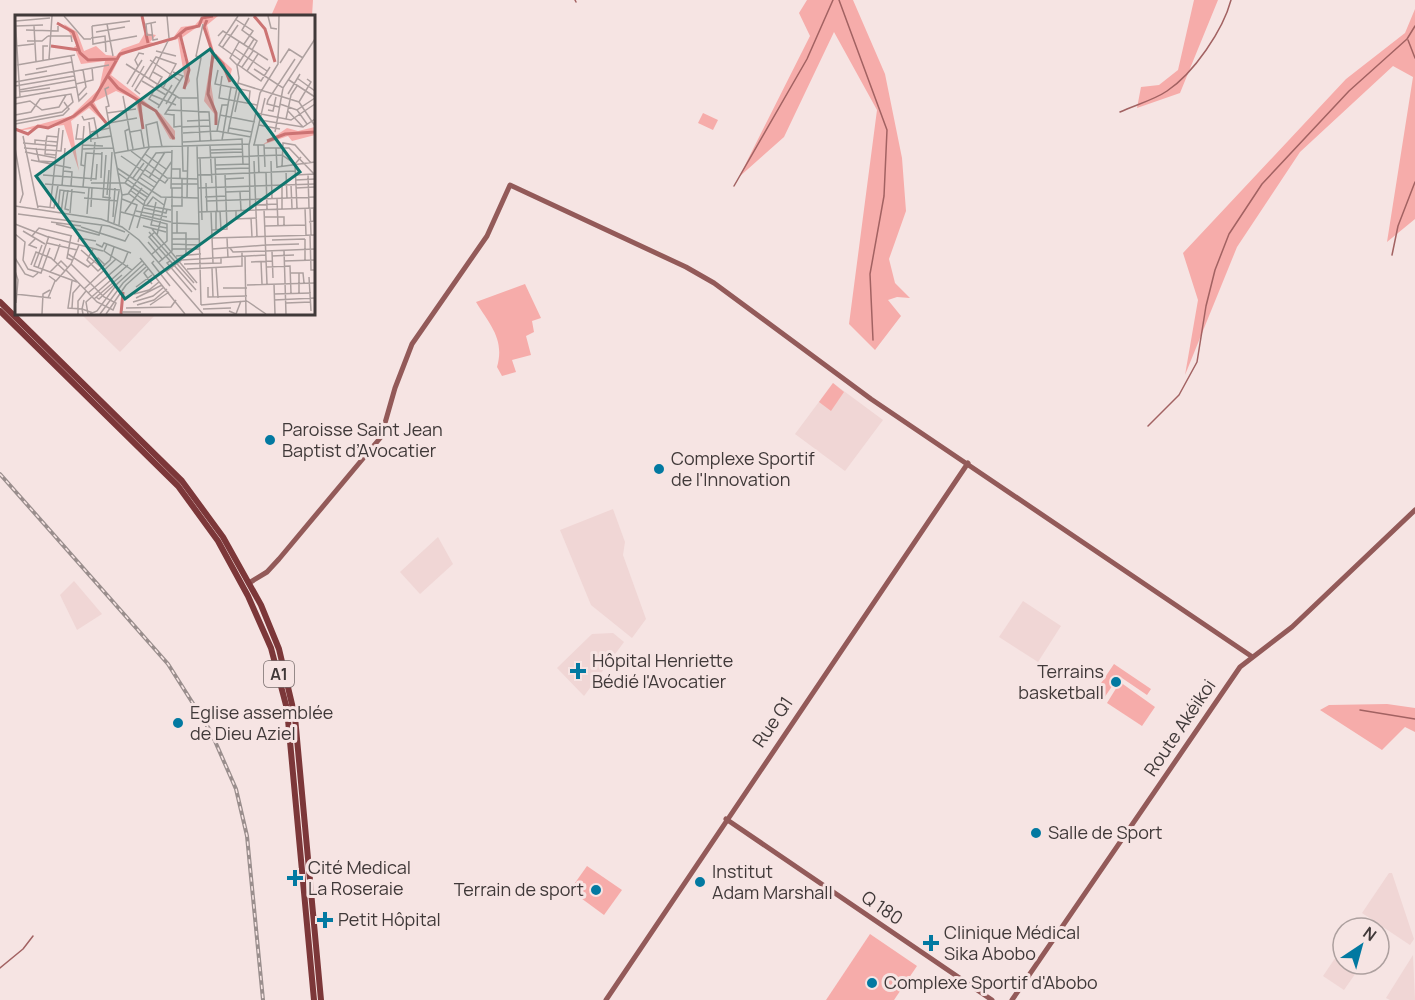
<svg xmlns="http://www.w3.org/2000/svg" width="1415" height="1000" font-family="Manrope,sans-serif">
	<rect width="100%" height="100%" fill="#f6e4e3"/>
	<g fill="#f0d6d5">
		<polygon points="81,314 156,314 120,352"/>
		<polygon points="833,383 883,420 845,471 795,434"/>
		<polygon points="613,509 625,542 623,555 646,619 632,638 591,605 560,530"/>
		<polygon points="438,537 453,564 420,594 400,572"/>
		<polygon points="74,581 102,614 77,630 60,595"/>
		<polygon points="1023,601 1061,626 1038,662 999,637"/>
		<polygon points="613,633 624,642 584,696 557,668 592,634"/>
		<polygon points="1389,873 1392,873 1414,939 1410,945 1362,913"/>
		<polygon points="1342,948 1343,964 1362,964 1344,990 1323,976"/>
		<polygon points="1413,955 1415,1000 1390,1000 1386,998"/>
	</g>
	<g fill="#f6acaa">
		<polygon points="278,0 313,0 312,16 271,16"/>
		<polygon points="807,0 853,0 885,74 902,158 906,211 889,259 895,283 910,298 897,297 888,300 901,316 875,350 849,324 877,110 834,32 784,137 739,177 810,36 799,13"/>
		<polygon points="1194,0 1218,0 1180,93 1137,108 1141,87 1159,85 1178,70"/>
		<polygon points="1415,9 1415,219 1387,242 1413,77 1393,66 1300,152 1237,247 1185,375 1198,300 1183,253 1346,79 1405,33"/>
		<polygon points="703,113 718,120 713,130 698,123"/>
		<path d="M525,284L541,318L532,321L534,332L526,336L531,355L512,360L516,372L502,376L497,367C505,339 490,325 476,302Z"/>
		<polygon points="833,383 844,392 831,411 819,402"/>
		<polygon points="1114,664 1151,689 1147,695 1119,676 1102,701 1093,695"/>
		<polygon points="1120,682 1155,707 1142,726 1107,703"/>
		<polygon points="1387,704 1415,708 1415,732 1405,727 1382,750 1320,710 1329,705"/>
		<polygon points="587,866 622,890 604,915 570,890"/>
		<polygon points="870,934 917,966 894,1000 826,1000"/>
	</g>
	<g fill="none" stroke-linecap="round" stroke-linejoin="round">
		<g stroke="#a26262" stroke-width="1.5">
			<polyline points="575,0 576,2"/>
			<polyline points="839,0 887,130 884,196 870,274 873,340"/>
			<polyline points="1408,40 1415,58"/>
			<path d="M1120,112C1135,105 1154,100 1167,91C1194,73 1223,30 1231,0"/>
			<polyline points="734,186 807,59 833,0"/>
			<polyline points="1392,255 1398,226 1415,182"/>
			<polyline points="1148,426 1179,395 1197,362 1206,306 1215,270 1229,234 1262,184 1349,91 1407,39 1415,26"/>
			<polyline points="1360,710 1415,719"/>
			<polyline points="0,968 23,949 33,936"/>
		</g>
		<g stroke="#935a59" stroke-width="5">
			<polyline points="249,583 267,572 279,559 381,437 395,388 412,344 487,236 510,185 686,267 714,283 871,399 1251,656"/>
			<polyline points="726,819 992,1000"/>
			<polyline points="606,1000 968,463"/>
			<polyline points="1012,1000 1240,667 1292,627 1415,510"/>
		</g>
		<g stroke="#7c3739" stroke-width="6">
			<polyline points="0,302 182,481 223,537 261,605 279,649 295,717 321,1000"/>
			<polyline points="0,311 178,486 218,541 248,596 271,648 287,709 314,1000"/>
		</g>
		<defs>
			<polyline id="rail" points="0,474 168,664 211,732 236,789 247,836 263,1000"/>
		</defs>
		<use href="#rail" stroke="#9a8e8d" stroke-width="4"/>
		<use href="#rail" stroke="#f6e4e3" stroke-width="1.5" stroke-dasharray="4.5" stroke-linecap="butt"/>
	</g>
	<g fill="#0279a1" stroke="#f6e4e3" stroke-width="2">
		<circle cx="270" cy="440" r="6"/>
		<circle cx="659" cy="469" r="6"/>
		<path d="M575 662h6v6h6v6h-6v6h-6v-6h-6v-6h6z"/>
		<circle cx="1116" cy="682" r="6"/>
		<circle cx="178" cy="723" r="6"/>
		<circle cx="1036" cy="833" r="6"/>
		<path d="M292 869h6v6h6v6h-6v6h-6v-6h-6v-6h6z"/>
		<circle cx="700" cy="882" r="6"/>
		<circle cx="596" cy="890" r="6"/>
		<path d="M322 911h6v6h6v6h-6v6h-6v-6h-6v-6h6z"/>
		<path d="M928 934h6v6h6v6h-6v6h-6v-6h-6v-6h6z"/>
		<circle cx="872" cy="983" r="6"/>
	</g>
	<g text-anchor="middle" stroke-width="6" stroke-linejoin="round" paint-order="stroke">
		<rect fill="#f6e4e3" stroke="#776c6c" stroke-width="1.5" x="264" y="661" width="30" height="26" rx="4.5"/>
		<g font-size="16" font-weight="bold" fill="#403939">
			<text x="279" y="680">A1</text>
		</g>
		<g font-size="18" fill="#403939" stroke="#f6e4e3" text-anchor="start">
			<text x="282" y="436">Paroisse Saint Jean<tspan x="282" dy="21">Baptist d’Avocatier</tspan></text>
			<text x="671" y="465">Complexe Sportif<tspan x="671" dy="21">de l'Innovation</tspan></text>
			<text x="592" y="667">Hôpital Henriette<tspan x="592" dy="21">Bédié l'Avocatier</tspan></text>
			<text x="1104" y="678" text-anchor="end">Terrains<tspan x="1104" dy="21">basketball</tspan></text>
			<text x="190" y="719">Eglise assemblée<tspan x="190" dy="21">de Dieu Aziel</tspan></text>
			<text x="1048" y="839">Salle de Sport</text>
			<text x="308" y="874">Cité Medical<tspan x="308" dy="21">La Roseraie</tspan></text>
			<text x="712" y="878">Institut<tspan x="712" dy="21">Adam Marshall</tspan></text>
			<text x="584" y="896" text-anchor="end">Terrain de sport</text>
			<text x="338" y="926">Petit Hôpital</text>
			<text x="944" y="939">Clinique Médical<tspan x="944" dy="21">Sika Abobo</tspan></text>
			<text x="884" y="989">Complexe Sportif d'Abobo</text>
		</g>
		<g font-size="18" fill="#403939" stroke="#f6e4e3">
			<text transform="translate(773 722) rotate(-56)" y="6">Rue Q1</text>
			<text transform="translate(1180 728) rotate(-56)" y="6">Route Akéikoi</text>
			<text transform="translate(882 908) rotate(34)" y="6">Q 180</text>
		</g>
	</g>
	<g transform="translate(15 15)">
		<rect width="300" height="300" fill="#f6e4e3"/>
		<path d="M188,1H203L192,10L199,37L217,54L214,66L202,44H199L195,63L201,101L189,86L197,39L188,8L165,24L175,66L171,72L163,24L114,37L105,42L96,60L146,99L160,116V125L155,124L139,96L127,90L128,116L120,84L101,76L79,87L90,108L74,93L56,106L64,156L49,110L0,116L56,101L84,74L90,46L66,49L59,32L62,30L49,9L62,17L69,36L81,31L91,40L101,41L107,34L124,28L130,18L141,20L135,27L139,28L158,23L166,12L180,10ZM300,112V120L277,126L273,121L247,130L272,113L283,116Z" fill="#f6acaa"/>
		<path fill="none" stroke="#cc7373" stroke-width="3" d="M127,1L133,28M239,1L250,14L260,47M192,5L189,12L198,39L193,79L201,98V110M42,8L58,17L65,38L73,45L103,44M165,19L174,55L169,74M36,31L64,35M200,40L208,49L215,67M92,60L103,73L141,96L159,124M124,86L128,114M76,89L92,109M0,114L13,119L23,111L33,113L59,101L78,86L105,39L160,23L171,14L184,11L187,3L198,1M252,126L270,119L300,117M106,299L108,277"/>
		<path fill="none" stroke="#ada09f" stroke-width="1.5" d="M0,1L5,82M49,1L69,24H76M152,1L154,23M223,1L204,30L225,45M253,1L256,13L262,14M234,3L227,15L242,26L237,35M220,4L238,16L229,29M1,6L35,3M136,8L138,25L143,24M92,9L98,41M1,11L28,10M19,11L21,47M77,11L78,29L122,21M77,11L115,6M11,15L43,16V11M81,17L110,12M138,20H132L131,9L141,7M33,21H56L57,27M203,21L208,16L253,45M76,23L90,21L91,37M12,26H27L33,21M1,31L19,29M207,33L223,10M220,34L252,56M141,36L161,41M56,41L64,86L72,78M34,44L37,1M28,45V31H33M135,45L165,66M265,48L274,34L288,43M111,49L164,83H183M222,49L246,66L255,52M2,50L60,40M222,50L215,43L224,27M123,51L120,45L124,38L129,39M227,52L238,36M21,54L57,47M239,54L268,73L300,24M203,55L200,69L235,76L234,86M232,56L243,39M138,57L147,62L134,84L144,90M10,60L32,56M207,61L204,83L242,90M282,63L300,76M134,64L153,26M274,65L300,82M127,66L151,80M0,67L94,50M223,68L284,87L300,111M61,69L78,65L77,53M112,69L127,45M0,71L59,61M94,72L90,74L94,91L91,92L107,180L104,210M117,72L129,51M4,75L60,65M4,77L35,73M125,79L120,75L141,42L161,49L148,73M273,79L285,59M137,80L161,90M63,81L71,72L68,55M108,81L118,134M0,83L61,72M166,84L168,156H172M284,87L296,67L292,64M0,89L15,86L27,95L44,92L51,80M151,89L168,61L158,57M265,89L282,95M264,92L252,89L253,85L280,44M143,93L157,70M153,95L194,97L196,126M253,95L258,96L261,82M273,96L288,112M220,97L225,74M92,98L121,94M241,98L276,105L300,89M159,99V112L167,111M0,100L16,97L25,84L56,79L58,87L47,97L0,106M159,100L150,99L161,82M205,100L240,107M67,101L69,105L79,103L83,123M271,104L276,80L282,71M245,105L288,112L300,104M172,106L194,105M74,107L76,127M94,108L122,103M0,109L48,100L54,94L49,87M63,109L61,124H68M292,109L282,95L300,83M244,110L265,114M69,111L66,150L70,151M167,112L195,111M214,113L237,117M202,116L207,90H213M76,117L95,113M115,117L126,115L129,132M213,117L224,63L222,51L239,24M260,117L268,73M168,118L202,116L236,122M8,121L23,193M76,124L97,121M207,125L216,72M185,126L182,64L186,43L181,41L188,9M168,127L227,124L228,149M8,128L42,131M20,129V125L42,127M68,130L88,131M238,130H243L244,158M239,130L250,83M243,130H249L250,152M182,131L186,290M195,131L197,168M0,133L8,179L5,188M9,133L46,136L48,115M21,133L24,146L40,147M249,133H274L300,160M261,133L262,153M67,134L99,133M113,135L110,116L114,114M157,135L156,173H167M195,135L227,134M116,136L152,163L183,164M10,137L41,143M100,138L134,132L234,129M195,138L227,137M130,139L151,154M41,140L30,139L31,126L32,121L43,122M91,140L88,182L96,183M106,141L128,156M182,143L267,140L280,149M185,143L187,205M200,143L202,196M16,145L56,153M239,146L242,222M256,146L257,184M201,150L234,149M262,152L300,147M267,152L268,128L280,130L296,148M102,153L146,182L183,183M129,154L150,168L153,164M156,154H165V164M201,154L234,153M48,156L57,157L56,171M271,156L272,184M251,157L252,194M103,158L134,180M127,158L142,168M293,159L294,193M28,160L81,164L82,149M183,160L281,156M281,160L299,159M124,162L139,172M86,163L87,137M118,163L129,148M134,163L150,137M210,164L229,163M281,165L300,164M76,166L80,127M76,168H110L134,133L131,110L142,107L147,132M110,168L132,182M191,168L192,197M30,169L105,175M156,169H183M276,170L277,193M47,171L50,133M68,172L71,138L87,139M183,173L300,169M281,173L300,172M53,175L50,194L54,195M115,175L130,186M211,177L235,176M225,177L226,195M113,178L129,190L156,195M92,180L94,155M107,180L113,179L141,138L157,137M190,182L211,181M69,183L103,186M172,183L173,131M107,184L122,190L114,215M262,184L263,211M192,186L300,182M141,187L136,210L152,213M132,190L138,182L149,190M241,190L262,189M0,191L86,204L107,212L124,225L188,299M23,191L39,193L43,170M156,191H167V164M76,192L77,173M35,193L44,113M129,193L151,198L152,194M282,193L280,149L286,142M290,193L291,220M295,193L296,220M43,194L45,175L70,178M249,194L252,269M267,194V171M235,195L234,130L245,78L263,49L264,1M121,196L152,202M196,196L198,248M201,196V215M205,196L206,215M221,196V204L242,203M106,197L152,209V226L137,239M110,197L127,173M184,197L300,193M46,198L49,175M55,198L57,174M3,199L94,211L110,217M72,199L74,173M126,200L156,207M98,202L100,173M250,202H269V211M236,203L237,222M93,206L97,137M36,207L66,211M294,207L299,206V193M99,208L104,176M157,208L184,209M0,209L33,222M41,209L84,220L87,210M128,211L151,217M250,211L290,210M66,212L110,226L114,219M122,213L130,186L157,146M137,214L182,268M197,215L212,214L210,159M8,216L30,229M134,217L179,268M140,217L134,222L181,275M157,218H171V239M162,218V196M0,219L10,227L8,245L13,254L26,258L35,233M142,220L151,183M295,220L296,255H300M17,221L24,213L57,221M56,221L52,243L57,245M34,222L88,236M21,223L14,230L22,233M197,223L300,220M212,223L213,243M157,224H185M290,224V245M257,225L290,224M63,227L64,223L81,226M133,227L148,245M32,228L62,235M81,229L87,232L89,228L116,238M92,229L89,236L117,255M157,229L185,230M27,230L19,251L62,267M251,230L284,229M215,233L218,237L251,236M78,234L72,245L83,256L95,245L99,232M157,234H185M197,234L251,230M66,235L87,253M269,235L271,299M251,236L300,234M257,236L258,263M53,239L73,252L83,243L90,250M161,241L186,239M257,241L279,240M230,242L231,299M0,243L10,259L18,262L23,258M125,243L170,299M39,246L45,229M139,246L137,248L155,271M155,246L152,248L177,277M246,246L247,269M269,246L300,245M144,247L157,236V173M236,247L258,246M169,249L206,248V243M16,250L21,237L36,243L50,256M201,252L203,283M251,252L275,251L276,278M23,253L34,221M197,253L198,282M133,254L129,258L137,269M172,254L227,251V237M51,255L82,287L98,295L101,288L89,282L56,249M0,256L3,265L1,288M152,256L167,245L251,240M35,257L46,246L53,253M276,258H288L289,268M284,258V278M34,261L41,266L56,249L64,230M294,262L296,296M57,266L53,293L67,294L68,299M259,269L260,299M111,270L131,252M232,270L300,268M121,272L137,260M193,272V282L232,281M208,273H232M69,274L101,244M73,278L109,247L113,237M0,279L36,283M119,279L134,275L144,267M259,279L296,278M81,282L84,284L100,269M33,283L40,266M121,283L147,270M79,284L107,260M69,285L67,294L78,298M259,285L300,283M232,286L251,299M118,287L138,281L149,272M271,288L296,287M122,290L139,285L152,274M135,290L154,277M186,290L232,286M57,293L58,278L65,270M111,293L156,292L161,285M188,294L216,293M214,296L221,299L226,286M107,297H126M27,299L28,279L35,275M63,299V286L71,276M73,299L71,287L113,250M75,299L82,296L102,269L127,246M85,299L108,268L129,249M91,299L111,270"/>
		<path fill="#0f766e" fill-opacity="0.15" stroke="#0f766e" stroke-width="3" d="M195,34L285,157L110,284L21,161Z"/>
		<rect width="300" height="300" fill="none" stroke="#403939" stroke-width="3"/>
	</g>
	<g transform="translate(1361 946) rotate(36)"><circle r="28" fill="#f6e4e3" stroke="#ada09f" stroke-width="1.5"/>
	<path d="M0-4.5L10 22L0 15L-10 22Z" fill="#0279a1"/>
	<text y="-9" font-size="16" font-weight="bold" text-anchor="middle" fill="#403939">N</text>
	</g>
</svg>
